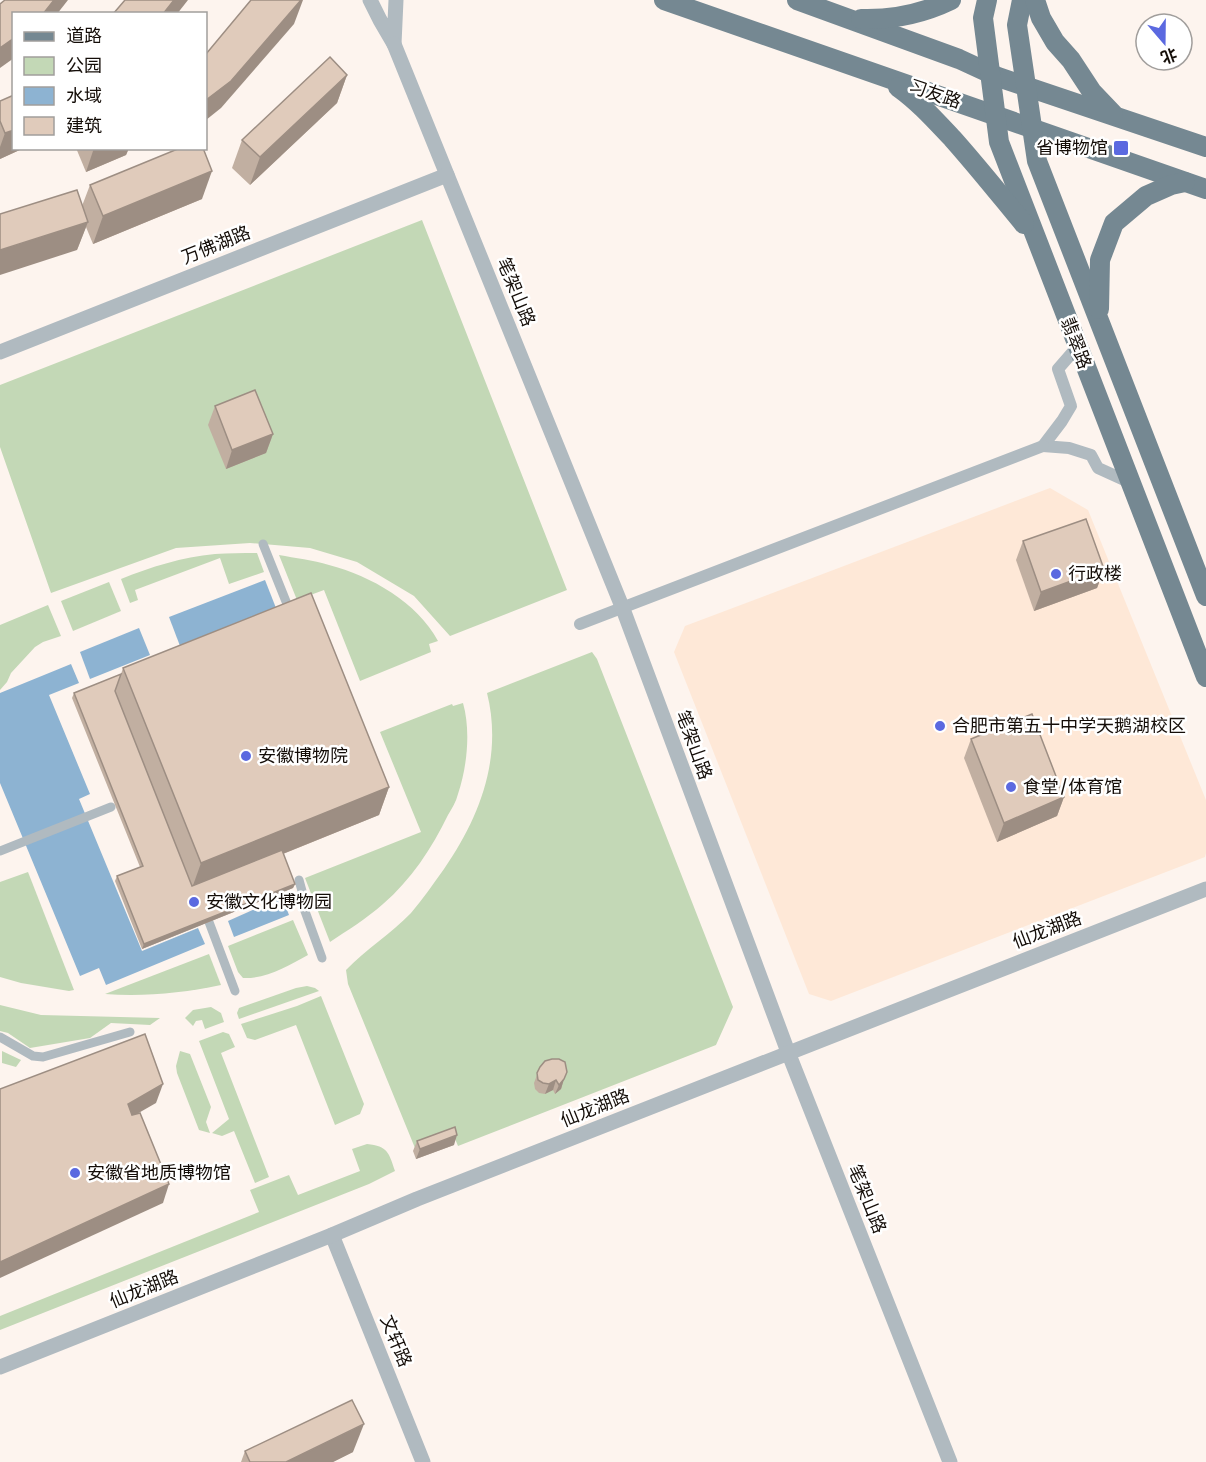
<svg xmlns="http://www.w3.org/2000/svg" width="1206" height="1462" font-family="'Fira Sans','Noto Sans SC',sans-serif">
	<rect width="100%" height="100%" fill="#fdf4ee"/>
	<polygon fill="#fee8d7" points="1050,488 1088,510 1206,800 1206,853 1205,857 831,1001 809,994 674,652 685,626"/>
	<g fill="#c3d8b6">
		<polygon points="422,220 567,590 450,636 414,596 357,562 310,548 250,543 176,548 51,593 0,447 0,385"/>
		<path d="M257,553L264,572L229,584L220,558L135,590L138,600L130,603L121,579C151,567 182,557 215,554C229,553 243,553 257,553Z"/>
		<path d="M279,555C295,558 313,560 329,565C371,576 417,602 438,641L429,644L431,652L360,681L324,590L297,600Z"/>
		<polygon points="109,582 121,611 73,631 61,601"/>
		<polygon points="48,605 61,636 43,642 35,647 11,673 7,682 0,690 0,625"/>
		<path d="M592,652L597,659L733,1007L716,1045L458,1146L453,1134L415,1148L348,984L346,970C366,949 391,934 411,913C423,899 433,884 444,869C480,817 503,757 487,693Z"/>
		<path d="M463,703C471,731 467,767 458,794C456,802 452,808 448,815C432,848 411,880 383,904C366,919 348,930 330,942L305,878L421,832L380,732L452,704L453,706Z"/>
		<polygon points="28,872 74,990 69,991 21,983 0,977 0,882"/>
		<path d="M293,920L308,955C288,966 266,979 243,978L238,972L228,946Z"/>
		<path d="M209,954L221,985C183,993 143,997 105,994Z"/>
		<polygon points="307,986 315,988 319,991 239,1019 237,1013 239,1008 296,988"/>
		<polygon points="321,996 364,1104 360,1114 335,1125 296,1025 255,1040 247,1038 241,1024 297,1006"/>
		<polygon points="0,1005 41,1015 160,1018 150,1025 111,1023 90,1038 30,1048 8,1033 0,1031"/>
		<polygon points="211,1007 221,1013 224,1022 205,1029 202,1020 196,1021 193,1026 185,1018 193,1010"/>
		<polygon points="223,1032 229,1034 235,1047 221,1053 269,1177 255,1183 234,1131 222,1136 212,1133 229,1119 199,1041"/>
		<polygon points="2,1051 21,1060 16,1067 2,1063"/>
		<polygon points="180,1051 190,1054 211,1107 206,1122 210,1133 199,1130 177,1073 176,1066"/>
		<path d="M367,1144C388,1146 389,1153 395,1171L369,1184L0,1330V1316L259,1212L250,1190L289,1175L298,1195L360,1171L352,1149Z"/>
	</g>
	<g fill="#8db3d2">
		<polygon points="265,580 276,608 180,646 169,617"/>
		<polygon points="139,628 150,655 90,679 80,652"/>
		<polygon points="71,664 79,683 49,695 90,794 79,799 142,951 198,928 205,944 106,985 99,968 80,976 0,783 0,693"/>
		<polygon points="282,897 289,915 234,937 228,921"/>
	</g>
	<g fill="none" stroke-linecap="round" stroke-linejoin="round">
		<g stroke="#b0bac0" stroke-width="9">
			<polyline points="263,544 287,604"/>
			<polyline points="0,851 111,807"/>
			<polyline points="299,880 302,891 302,903 322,958"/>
			<polyline points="209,922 235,991"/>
			<polyline points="0,1037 33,1056 43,1057 130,1032"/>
		</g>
		<g stroke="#b0bac0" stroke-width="12">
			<polyline points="1078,346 1058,369 1071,406 1062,421 1043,446 1069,448 1091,455 1098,468 1131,483"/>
			<polyline points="580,624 1043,446"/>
		</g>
		<g stroke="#b0bac0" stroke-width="15">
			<polyline points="370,0 380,20 394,44 396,0"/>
			<polyline points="394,44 623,609 788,1052 950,1462"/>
			<polyline points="0,352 447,175"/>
			<polyline points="332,1235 423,1462"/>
			<polyline points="0,1367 332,1235 417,1199 1206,889"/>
		</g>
		<g stroke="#758892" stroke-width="20">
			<polyline points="664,0 1206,189"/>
			<polyline points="797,0 959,59 998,77 1206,147"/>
			<polyline points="987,0 983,18 999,142 1206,677"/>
			<polyline points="1022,0 1017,25 1037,161 1206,596"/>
			<polyline points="1035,0 1041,18 1055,42 1071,60 1092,92 1113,114"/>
			<path d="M861,19C893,20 922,14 951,0"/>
			<path d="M898,87C919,102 935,120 952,138C977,166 1000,195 1024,224"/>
			<polyline points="1099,309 1100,260 1114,223 1146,196 1171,185 1185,182"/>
		</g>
	</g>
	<g fill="#c1afa1">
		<polygon points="347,75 337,103 250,185 232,168 242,140"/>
		<polygon points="0,101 24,148 0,159"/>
		<polygon points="76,148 129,148 126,155 86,172"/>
		<polygon points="90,185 202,199 93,244 86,227 77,250 82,206"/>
		<polygon points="215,406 273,434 266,453 226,469 208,425"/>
		<polygon points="1023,541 1104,569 1097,588 1034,611 1016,560"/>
		<polygon points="123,668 389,787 379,815 283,854 295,884 293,888 142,949 115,881 117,876 140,867 72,698 74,693 121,674"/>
		<polygon points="971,739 1064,797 1057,816 997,842 964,758"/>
		<polygon points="540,1067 564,1079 561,1089 555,1094 553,1090 545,1094 539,1093 535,1089 534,1083"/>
		<polygon points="417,1141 454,1145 416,1159 413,1151"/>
		<polygon points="245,1451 353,1452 333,1462 241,1462"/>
	</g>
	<g fill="#9d8e83">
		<polygon points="54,0 68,0 57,14 43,14"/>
		<polygon points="174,0 188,0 177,14 163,14"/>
		<polygon points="301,0 303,0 294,24 221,108 206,120 206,100"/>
		<polygon points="14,38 14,58 0,68 0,48"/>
		<polygon points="347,75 337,103 250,185 260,157"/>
		<polygon points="14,130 14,148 24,148 0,159 0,147 5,133"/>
		<polygon points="94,148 129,148 126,155 86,172"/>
		<polygon points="212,171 202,199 93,244 103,216"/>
		<polygon points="88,222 77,250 0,275 0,250"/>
		<polygon points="273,434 266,453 226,469 232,450"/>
		<polygon points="1104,569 1097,588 1034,611 1041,592"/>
		<polygon points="389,787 379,815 191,891 201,863"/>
		<polygon points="1064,797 1057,816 997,842 1004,823"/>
		<polygon points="295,884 293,888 142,949 144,944"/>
		<polygon points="564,1079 561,1089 555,1094 559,1085"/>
		<polygon points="556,1080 553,1090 545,1094 549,1084"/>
		<polygon points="163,1084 156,1103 121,1123 128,1104"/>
		<polygon points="457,1135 454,1145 416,1159 420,1149"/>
		<polygon points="169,1184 163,1203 0,1278 0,1262"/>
		<polygon points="364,1424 353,1452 333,1462 286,1462"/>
	</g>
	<g fill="#e0cbbb" stroke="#9d8e83" stroke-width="1.5">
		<polygon points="5,0 54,0 43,14 14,14 14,38 0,48 0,4"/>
		<polygon points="125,0 174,0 163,14 113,14"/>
		<polygon points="251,0 301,0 231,81 206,100 206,54"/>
		<polygon points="330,57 347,75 260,157 242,140"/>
		<polygon points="14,95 14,130 5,133 0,121 0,101"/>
		<polygon points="180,148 203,148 212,171 103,216 90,185"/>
		<polygon points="77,190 88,222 0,250 0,214"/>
		<polygon points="255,390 273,434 232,450 215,406"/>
		<polygon points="1086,519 1104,569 1041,592 1023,541"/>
		<polygon points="311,593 389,787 201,863 123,668"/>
		<polygon points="121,674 115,691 192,886 282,850 295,884 144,944 117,876 143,866 74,693"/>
		<polygon points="1032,714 1064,797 1004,823 971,739"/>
		<polygon points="145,1034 163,1084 128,1104 132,1115 140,1113 169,1184 0,1262 0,1089"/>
		<polygon points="552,1059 559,1059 565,1062 567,1072 564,1079 559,1085 556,1080 549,1084 543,1083 538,1080 537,1073 540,1067 545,1061"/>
		<polygon points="455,1127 457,1135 420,1149 417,1141"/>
		<polygon points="352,1400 364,1424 286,1462 250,1462 245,1451"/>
	</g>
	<g fill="#5b69e0" stroke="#fff" stroke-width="2">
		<rect x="1113" y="140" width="16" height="16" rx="3"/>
		<circle cx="1056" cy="574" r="6"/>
		<circle cx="940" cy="726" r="6"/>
		<circle cx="246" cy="756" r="6"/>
		<circle cx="1011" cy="787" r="6"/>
		<circle cx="194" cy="902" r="6"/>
		<circle cx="75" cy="1173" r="6"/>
	</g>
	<g text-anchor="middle" stroke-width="5" stroke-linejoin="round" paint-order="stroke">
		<g font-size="18" fill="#140d08" stroke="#fff">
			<text transform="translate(935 94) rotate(19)" y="6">习友路</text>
			<text transform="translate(216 245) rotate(-22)" y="6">万佛湖路</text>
			<text transform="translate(516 292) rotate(68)" y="6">笔架山路</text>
			<text transform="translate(1076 343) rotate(69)" y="6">翡翠路</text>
			<text transform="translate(694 745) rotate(70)" y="6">笔架山路</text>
			<text transform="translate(1047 930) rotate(-21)" y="6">仙龙湖路</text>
			<text transform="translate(595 1108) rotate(-22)" y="6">仙龙湖路</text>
			<text transform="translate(867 1199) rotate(68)" y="6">笔架山路</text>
			<text transform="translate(144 1289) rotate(-22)" y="6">仙龙湖路</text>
			<text transform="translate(396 1341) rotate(68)" y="6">文轩路</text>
		</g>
		<g font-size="18" fill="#140d08" stroke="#fff" text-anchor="start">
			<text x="1108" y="154" text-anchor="end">省博物馆</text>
			<text x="1068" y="580">行政楼</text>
			<text x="952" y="732">合肥市第五十中学天鹅湖校区</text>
			<text x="258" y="762">安徽博物院</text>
			<text x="1023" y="793">食堂/体育馆</text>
			<text x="206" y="908">安徽文化博物园</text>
			<text x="87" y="1179">安徽省地质博物馆</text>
		</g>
	</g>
	<rect x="12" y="12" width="195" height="138" fill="#ffffff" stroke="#a19e9c" stroke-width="1.5"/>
	<rect x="24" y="32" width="30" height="9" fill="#758892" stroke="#a19e9c" stroke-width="1.5"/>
	<text x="66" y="42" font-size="18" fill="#140d08">道路</text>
	<rect x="24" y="57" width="30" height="18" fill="#c3d8b6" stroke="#a19e9c" stroke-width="1.5"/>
	<text x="66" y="72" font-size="18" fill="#140d08">公园</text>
	<rect x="24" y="87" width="30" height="18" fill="#8db3d2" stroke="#a19e9c" stroke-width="1.5"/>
	<text x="66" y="102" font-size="18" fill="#140d08">水域</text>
	<rect x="24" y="117" width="30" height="18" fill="#e0cbbb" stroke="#a19e9c" stroke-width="1.5"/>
	<text x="66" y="132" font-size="18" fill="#140d08">建筑</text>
	<g transform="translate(1164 42) rotate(160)"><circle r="28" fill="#ffffff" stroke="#a19e9c" stroke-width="1.5"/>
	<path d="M0-4.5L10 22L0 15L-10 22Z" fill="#5b69e0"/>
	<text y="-9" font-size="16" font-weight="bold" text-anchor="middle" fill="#140d08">北</text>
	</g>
</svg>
